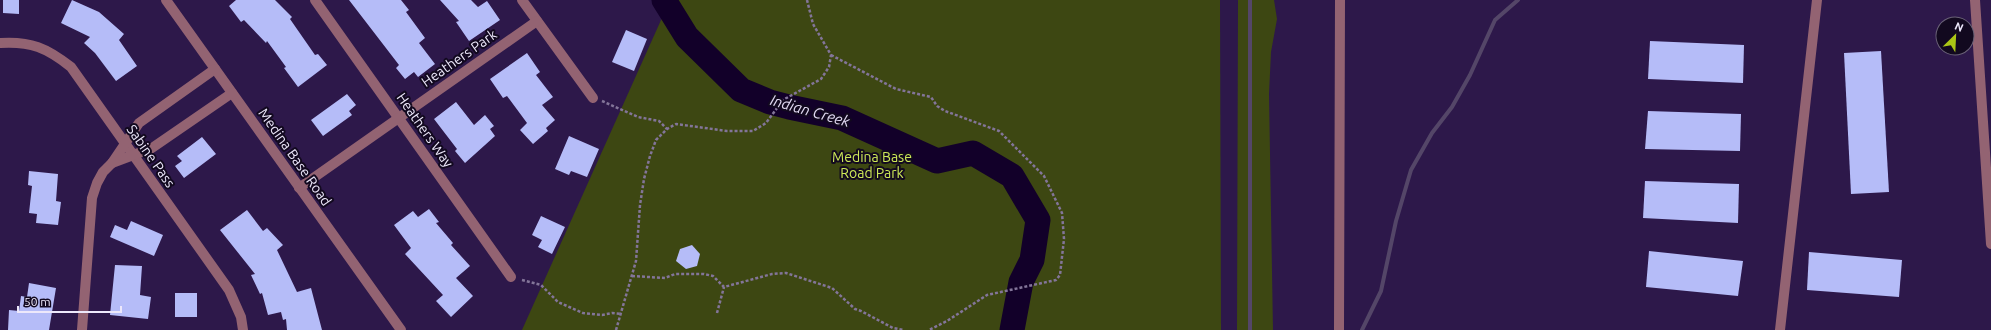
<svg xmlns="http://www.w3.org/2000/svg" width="1991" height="330" font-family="Ubuntu,sans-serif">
	<rect width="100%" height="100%" fill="#2d184a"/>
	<g fill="#3d4712">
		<polygon points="670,0 1220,0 1221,330 522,330"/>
		<polygon points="1238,0 1274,0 1277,19 1271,52 1269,94 1273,330 1237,330"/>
	</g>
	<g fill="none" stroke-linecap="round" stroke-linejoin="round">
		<g stroke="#544668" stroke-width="4">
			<polyline points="1250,0 1250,330"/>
			<polyline points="1362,330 1381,291 1396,221 1411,170 1432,133 1452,107 1470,75 1495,20 1518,0"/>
		</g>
		<polyline stroke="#120029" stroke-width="25" points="664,0 687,37 741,90 770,102 789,107 842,118 937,161 973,153 1012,176 1038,220 1032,260 1021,282 1012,330"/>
	</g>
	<g fill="#b5bcf8">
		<polygon points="3,0 19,0 19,14 3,13"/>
		<polygon points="72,0 99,12 124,34 119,40 137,66 116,81 95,53 84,43 90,37 61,23"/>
		<polygon points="236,0 275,0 292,17 290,19 315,55 318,54 327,65 298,87 284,68 286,67 267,41 266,43 244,20 241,22 229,6"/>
		<polygon points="349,0 401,0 409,10 406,12 425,38 419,43 435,64 418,77 414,72 405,79 396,68 399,65"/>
		<polygon points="440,0 471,0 478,7 487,1 500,20 469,41 456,22 459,21"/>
		<polygon points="626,30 647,39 634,71 612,62"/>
		<polygon points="1650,41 1744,45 1743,83 1648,79"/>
		<polygon points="1881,51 1889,192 1851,194 1844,53"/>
		<polygon points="527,53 540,72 536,75 553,97 542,105 555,120 546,128 548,131 533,144 520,130 527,123 507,96 503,98 490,79"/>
		<polygon points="347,94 356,105 349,111 352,115 323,136 311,120"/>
		<polygon points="456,102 474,125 485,115 494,126 490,129 495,136 465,163 455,151 457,149 434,119"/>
		<polygon points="1648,111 1741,114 1740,151 1645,149"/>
		<polygon points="569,136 599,149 587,177 571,171 569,175 555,169"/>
		<polygon points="202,137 216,154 184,178 175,166 182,161 177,156"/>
		<polygon points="29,171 58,174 56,201 61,202 58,225 36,223 37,214 29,213 32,186 28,185"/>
		<polygon points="1645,181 1739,184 1738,223 1643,218"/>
		<polygon points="429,209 439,222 436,223 453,243 451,245 470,266 456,278 473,296 451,317 436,301 443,295 405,254 411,248 394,225 413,211 418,217"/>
		<polygon points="247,210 263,231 267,228 283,245 277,250 297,292 311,288 322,330 287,330 286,319 283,320 281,312 268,315 262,293 260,294 251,275 255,274 220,230"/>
		<polygon points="541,216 565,227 552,254 538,247 542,240 532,235"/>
		<polygon points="131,221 163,235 154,256 110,237 115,225 127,230"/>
		<polygon points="692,245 700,254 697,266 686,269 676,261 680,249"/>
		<polygon points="1649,251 1743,261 1738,296 1646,287"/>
		<polygon points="1809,252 1902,260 1899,297 1807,290"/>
		<polygon points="115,265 142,266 140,295 151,297 148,319 110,315"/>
		<polygon points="29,283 56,288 49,330 8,330 9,310 19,311 21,296 27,297"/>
		<rect x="175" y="293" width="22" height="24"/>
	</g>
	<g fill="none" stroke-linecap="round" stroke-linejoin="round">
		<g stroke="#837599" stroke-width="2.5" stroke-dasharray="3 2" stroke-linecap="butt">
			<polyline points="831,55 896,89 931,97 937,106 945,111 999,131 1044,176 1062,213 1064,239 1060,275 1056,280 987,295 947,321 929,330"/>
			<polyline points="602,101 638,117 659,121 667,129"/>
			<polyline points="632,276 665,278 675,274 704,274 713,276 724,287 772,274 786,273 832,288 855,309 861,311 893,328 904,330"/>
			<polyline points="522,280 541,285 558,302 583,313 602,315 612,313 621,314"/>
			<polyline points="717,313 724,287"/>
			<polyline points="616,330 636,261 640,205 644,179 650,156 656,140 667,129 676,124 727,131 753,131 766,123 783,100 821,79 829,67 831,55 813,24 807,0"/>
		</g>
		<g stroke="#936372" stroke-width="10">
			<polyline points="166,0 401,330"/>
			<polyline points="315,0 511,277"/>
			<polyline points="522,0 593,98"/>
			<polyline points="1975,0 1991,244"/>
			<path d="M0,43C31,41 47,48 71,67L229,290L241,317L243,330"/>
			<polyline points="112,163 152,148 232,93"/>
			<polyline points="299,188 537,21"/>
			<polyline points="82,330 92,198 97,183 103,172 112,163 139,123 215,69"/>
			<polyline points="1339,330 1340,0"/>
			<polyline points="1780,330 1817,0"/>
		</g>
	</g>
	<g text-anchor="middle" stroke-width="4" stroke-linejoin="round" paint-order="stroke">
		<g font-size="14" fill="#ede8fb" stroke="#12091f">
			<text transform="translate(459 58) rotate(-35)" y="5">Heathers Park</text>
			<text transform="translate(425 130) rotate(55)" y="5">Heathers Way</text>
			<text transform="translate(151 156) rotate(55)" y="5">Sabine Pass</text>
			<text transform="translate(295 157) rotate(55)" y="5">Medina Base Road</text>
		</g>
		<g font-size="14" fill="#ceea58" stroke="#12091f">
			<text x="872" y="162">Medina Base<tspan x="872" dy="16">Road Park</tspan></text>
		</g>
		<g font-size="15" font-style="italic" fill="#e1d9f2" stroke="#12091f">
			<text transform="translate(810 111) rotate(16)" y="5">Indian Creek</text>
		</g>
	</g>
	<g transform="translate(1955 36) rotate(24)"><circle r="19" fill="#12091f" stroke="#6a6277"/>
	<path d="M0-3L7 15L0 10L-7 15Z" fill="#abc615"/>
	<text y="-6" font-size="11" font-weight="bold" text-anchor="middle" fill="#ede8fb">N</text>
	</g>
	<path d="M18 306v6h103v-6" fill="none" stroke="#ede8fb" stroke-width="2"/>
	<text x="24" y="306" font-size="12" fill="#ede8fb" stroke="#12091f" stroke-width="3" paint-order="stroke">50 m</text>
</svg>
